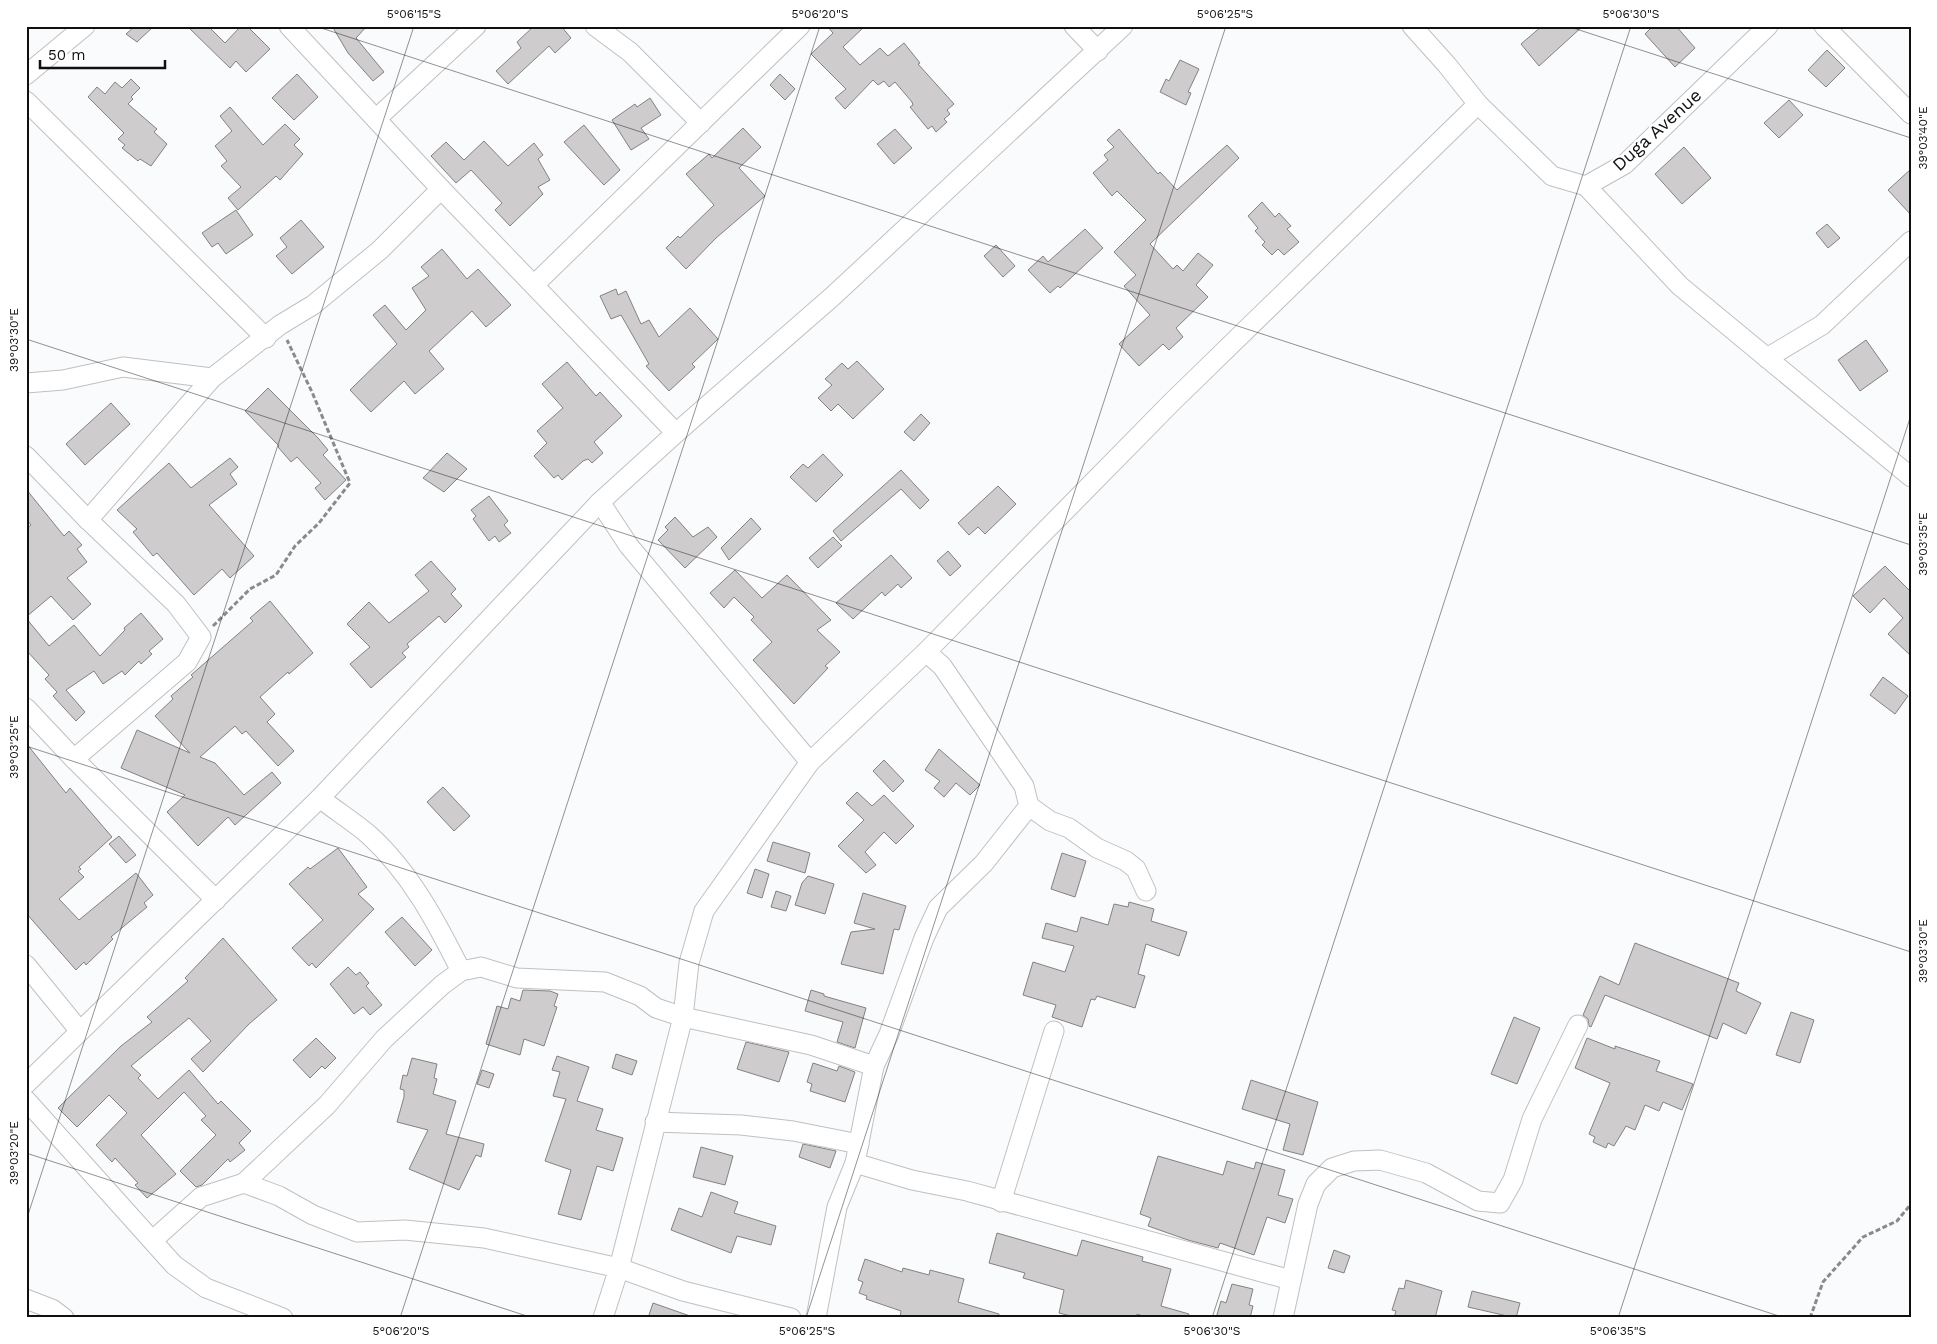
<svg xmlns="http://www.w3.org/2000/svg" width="1937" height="1344" font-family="'Work Sans',sans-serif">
	<rect width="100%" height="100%" fill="#fafbfd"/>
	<g fill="#cfcccd" stroke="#848182">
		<polygon points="135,26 154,26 137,42 126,34"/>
		<polygon points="187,26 208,26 225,43 241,26 247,26 270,49 246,72 236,61 230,68"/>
		<polygon points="332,26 367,26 356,38 384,72 373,81 348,53"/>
		<polygon points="534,26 561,26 571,38 555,53 549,46 508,84 496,71 521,48 517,42"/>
		<polygon points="827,26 865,26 843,47 860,65 880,48 888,56 904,43 920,63 918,64 954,104 947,110 950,114 944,119 947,122 936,132 932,126 928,129 910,107 913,105 912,102 895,82 889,87 884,81 878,85 873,80 845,109 835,98 846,89 811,54 833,33"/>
		<polygon points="1542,26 1583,26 1539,66 1521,44"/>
		<polygon points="1653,26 1676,26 1695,48 1675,67 1645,34"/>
		<polygon points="1827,50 1845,68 1826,87 1808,70"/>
		<polygon points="1180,60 1199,69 1188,92 1191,93 1186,105 1160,92 1166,79 1169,81"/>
		<polygon points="297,74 318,97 294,120 272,98"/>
		<polygon points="780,74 795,89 785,100 770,85"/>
		<polygon points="131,79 140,88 131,97 133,99 128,104 157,129 154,132 167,144 151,166 140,159 138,161 122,148 125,145 118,139 124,133 88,97 97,87 105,94 115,82 122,88"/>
		<polygon points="650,98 661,115 641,128 649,139 631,150 612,120 635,104 637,107"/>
		<polygon points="1789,100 1803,115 1779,138 1764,123"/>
		<polygon points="230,107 263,145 285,124 300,139 294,145 303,154 280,180 276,176 238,210 228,198 241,187 221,166 227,161 215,146 232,131 220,116"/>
		<polygon points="584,125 620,170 604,185 564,142"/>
		<polygon points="743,128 761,147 739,168 765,196 716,238 686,269 666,248 678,236 680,238 714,205 686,174 709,154 712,158"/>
		<polygon points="895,129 912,148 894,164 877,144"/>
		<polygon points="1119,129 1158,174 1160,172 1177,190 1227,145 1239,158 1150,244 1173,269 1177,265 1183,271 1198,253 1213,265 1196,285 1208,297 1176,328 1183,337 1169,350 1163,344 1139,366 1119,344 1150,315 1124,286 1136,275 1114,252 1146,220 1117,191 1112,196 1093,173 1108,160 1104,155 1114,147 1107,140"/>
		<polygon points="484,141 508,166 534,143 543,155 538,159 550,180 538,187 543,194 510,226 495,210 502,203 471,170 456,183 431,156 446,142 464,160"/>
		<polygon points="1684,147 1711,178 1682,204 1655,174"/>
		<polygon points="1911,169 1911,215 1888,190"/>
		<polygon points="1262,202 1275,217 1279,213 1291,226 1287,229 1299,242 1284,255 1278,249 1272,255 1262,245 1265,242 1255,231 1258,228 1248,216"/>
		<polygon points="236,210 253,235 226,254 218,243 212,247 202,233"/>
		<polygon points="301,220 324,247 292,274 276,256 287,247 280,238"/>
		<polygon points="1827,224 1840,238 1828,248 1816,233"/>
		<polygon points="1085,229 1103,248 1060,288 1058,286 1050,293 1028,270 1043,256 1048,262"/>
		<polygon points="996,245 1015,266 1003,277 984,256"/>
		<polygon points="442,249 467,279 478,269 511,305 486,327 472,311 429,351 444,369 415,394 404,381 371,412 350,390 397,344 373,315 385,305 406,330 426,310 412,288 429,276 421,267"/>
		<polygon points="616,289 618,295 626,291 641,324 649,320 659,337 690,308 718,339 692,364 695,367 669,391 646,366 649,364 621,315 611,319 600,296"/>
		<polygon points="1866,340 1888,371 1860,391 1838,360"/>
		<polygon points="857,361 884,389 853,419 838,404 831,411 818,398 832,385 825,379 842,363 848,369"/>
		<polygon points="567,362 596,396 600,392 622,416 594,442 603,453 592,463 588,459 583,461 562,480 558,475 554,478 534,456 547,443 537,431 563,408 542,384"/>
		<polygon points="268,388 318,438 328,450 323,455 346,480 325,500 315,488 321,483 297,457 291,462 278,447 279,446 245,411"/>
		<polygon points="111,403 130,424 85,465 66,444"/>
		<polygon points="921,414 930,423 914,441 904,432"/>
		<polygon points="447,453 467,469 444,492 423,478"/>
		<polygon points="823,454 843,475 816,502 790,477 803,464 808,468"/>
		<polygon points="230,458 238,467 230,474 237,484 209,505 254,556 230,578 222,569 194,595 157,553 153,556 133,532 137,529 117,510 169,463 191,488"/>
		<polygon points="901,470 929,500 920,509 901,489 841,541 833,531"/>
		<polygon points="998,486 1016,504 985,534 978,527 969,535 958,523"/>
		<polygon points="26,489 64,536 69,531 82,545 77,549 87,562 67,578 91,604 73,620 51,596 26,617 26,529 31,525 26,519"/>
		<polygon points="489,496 508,521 504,525 511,533 499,542 495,536 489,541 473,519 476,516 471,510"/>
		<polygon points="675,517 693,537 708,527 717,537 685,568 658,540 668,530 665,527"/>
		<polygon points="751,518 761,529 729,560 721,548"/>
		<polygon points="833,537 842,546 818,568 809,558"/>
		<polygon points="948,551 961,566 950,576 937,561"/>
		<polygon points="891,555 912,578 901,588 898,584 885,596 882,592 853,619 836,603"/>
		<polygon points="431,561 456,589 451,594 462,606 445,623 439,616 407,644 409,647 402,653 406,657 371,688 350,664 370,647 347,624 369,602 389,623 429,591 415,575"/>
		<polygon points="1885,566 1911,592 1911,656 1888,634 1903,618 1884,598 1870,613 1853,596"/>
		<polygon points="735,570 762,598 787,575 831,620 817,630 840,652 825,666 828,668 794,704 753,660 772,642 751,620 754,617 734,597 724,608 710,593"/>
		<polygon points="270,601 313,653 289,674 288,672 260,697 275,714 267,722 294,751 278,766 246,731 242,734 235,726 200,757 215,763 244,795 272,772 281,783 235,825 228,817 198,846 167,812 185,795 121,768 137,730 190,753 155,716 173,699 171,696 193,677 191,675 253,621 250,618"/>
		<polygon points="141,613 163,639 149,651 152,654 141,664 139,661 125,675 122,671 103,684 94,671 66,690 85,712 76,721 53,696 57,692 45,679 49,675 26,650 26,618 49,646 74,625 100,656 125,630 124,628"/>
		<polygon points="1883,677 1908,696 1895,714 1870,695"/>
		<polygon points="26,743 66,793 70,788 112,837 79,867 81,869 78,871 84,877 59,899 79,920 136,873 153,895 144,903 147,907 111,937 113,939 86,965 84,962 76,970 26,913"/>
		<polygon points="939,749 980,785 970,795 956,783 944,797 934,788 940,781 925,770"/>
		<polygon points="884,760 904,781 893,792 873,771"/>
		<polygon points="443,787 470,816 454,831 427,802"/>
		<polygon points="857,792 872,806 884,795 914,826 896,844 884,832 865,852 876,865 866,873 838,846 864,820 846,803"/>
		<polygon points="119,836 136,855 126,863 109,844"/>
		<polygon points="773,842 810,853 805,873 767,861"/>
		<polygon points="338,848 367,887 358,894 374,909 316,968 312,963 309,966 292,948 323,920 289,884 308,867 310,869"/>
		<polygon points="1062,853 1086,861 1075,897 1051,889"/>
		<polygon points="755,869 769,874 762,898 747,893"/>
		<polygon points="808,876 834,884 825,914 795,905 802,883"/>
		<polygon points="776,891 791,896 786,911 771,907"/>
		<polygon points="863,893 906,906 899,930 894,929 883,974 841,964 851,932 875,929 854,923"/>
		<polygon points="1129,902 1154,909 1151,921 1187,932 1179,956 1146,944 1138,974 1145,976 1135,1008 1097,996 1095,1000 1091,999 1082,1027 1052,1017 1056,1005 1023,995 1033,962 1065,972 1074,946 1042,938 1046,923 1077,932 1081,917 1108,925 1114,904 1128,907"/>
		<polygon points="402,917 432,950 415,966 385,932"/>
		<polygon points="223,938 277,1000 249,1024 203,1072 191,1059 211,1041 189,1018 131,1066 141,1075 138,1078 158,1099 189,1070 218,1104 221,1101 251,1131 239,1143 245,1150 230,1162 228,1159 202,1185 196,1187 180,1171 216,1135 201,1120 206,1116 184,1092 141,1135 176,1174 147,1198 135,1185 138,1183 115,1158 112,1162 96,1145 127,1113 109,1095 77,1127 58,1108 121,1046 152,1022 147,1017 188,981 185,978"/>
		<polygon points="1635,943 1739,983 1736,991 1761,1003 1746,1034 1723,1023 1717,1039 1605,995 1591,1027 1589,1026 1588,1019 1583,1015 1600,976 1619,985"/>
		<polygon points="348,967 356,975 360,972 369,983 366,986 382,1005 370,1015 363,1007 354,1014 330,984"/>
		<polygon points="523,990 550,991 558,994 554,1006 557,1007 544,1046 524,1039 520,1055 486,1044 497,1006 508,1009 511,998 520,1001"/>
		<polygon points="811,990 824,994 824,996 866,1008 855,1048 837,1042 843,1022 805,1011"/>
		<polygon points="1791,1012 1814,1020 1800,1063 1776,1055"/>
		<polygon points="1514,1017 1540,1028 1517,1084 1491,1074"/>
		<polygon points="316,1038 336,1058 325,1069 322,1066 310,1078 293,1060"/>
		<polygon points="1587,1038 1615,1049 1615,1046 1660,1061 1656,1071 1693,1084 1682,1110 1663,1102 1659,1111 1645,1105 1635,1130 1626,1126 1614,1146 1608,1143 1606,1148 1593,1142 1595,1137 1589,1134 1610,1083 1575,1068"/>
		<polygon points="746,1042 789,1052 779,1082 737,1069"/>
		<polygon points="616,1054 637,1061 632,1075 612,1068"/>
		<polygon points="557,1056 589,1067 577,1101 603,1109 596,1130 623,1138 613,1171 597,1166 581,1220 558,1214 571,1170 545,1161 566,1099 553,1096 560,1072 552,1070"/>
		<polygon points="412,1058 437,1064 434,1078 437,1079 433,1094 456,1101 446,1134 484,1144 481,1157 476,1155 459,1190 409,1169 428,1130 397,1122 404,1097 404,1090 400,1089 403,1075 407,1076"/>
		<polygon points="813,1063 837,1071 839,1066 855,1072 845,1102 810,1091 812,1084 807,1082"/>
		<polygon points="482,1070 494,1074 489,1088 477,1084"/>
		<polygon points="1251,1080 1318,1102 1303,1155 1283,1150 1290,1124 1242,1109"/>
		<polygon points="803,1144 836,1151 830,1168 799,1157"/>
		<polygon points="701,1147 733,1156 725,1185 693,1177"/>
		<polygon points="1158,1156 1223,1175 1227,1161 1254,1169 1256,1162 1285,1170 1278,1195 1293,1199 1285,1223 1267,1217 1254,1255 1220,1243 1218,1248 1188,1240 1148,1226 1151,1218 1140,1214"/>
		<polygon points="711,1192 738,1202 734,1213 776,1226 771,1245 737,1236 731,1253 671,1230 679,1208 702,1217"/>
		<polygon points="997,1233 1077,1256 1082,1240 1143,1257 1142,1261 1171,1269 1161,1306 1189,1314 1188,1318 1149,1318 1137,1314 1136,1318 1079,1318 1059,1313 1064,1290 1023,1278 1025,1273 989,1263"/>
		<polygon points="1334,1250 1350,1256 1344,1273 1328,1268"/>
		<polygon points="865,1259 902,1272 903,1268 929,1275 930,1270 964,1279 958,1302 999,1314 999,1318 900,1318 901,1311 866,1299 867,1296 859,1293 863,1282 858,1280"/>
		<polygon points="1406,1280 1442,1291 1435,1318 1394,1318 1396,1311 1392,1310 1399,1288 1404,1289"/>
		<polygon points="1232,1284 1253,1289 1249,1305 1253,1306 1250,1318 1216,1318 1221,1301 1226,1303"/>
		<polygon points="1472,1291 1520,1303 1516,1318 1468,1307"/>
		<polygon points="653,1303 690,1316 690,1318 648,1318"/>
	</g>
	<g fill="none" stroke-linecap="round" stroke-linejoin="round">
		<defs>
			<g id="street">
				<polyline points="289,26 441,189 676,433"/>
				<polyline points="595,26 630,52 701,123"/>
				<polyline points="1074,26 1098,51"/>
				<polyline points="1412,26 1447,65 1478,104 1552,176 1586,186 1625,164 1768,26"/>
				<polyline points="1824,26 1911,114"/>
				<polyline points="26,75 85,26"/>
				<polyline points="26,101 266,338"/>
				<polyline points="376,119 476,26"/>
				<polyline points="1586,186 1680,286 1911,477"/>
				<polyline points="535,284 800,26"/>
				<polyline points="1767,358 1822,325 1911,241"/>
				<polyline points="26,383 63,380 123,367 212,378"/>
				<polyline points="26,456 88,520 176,604 201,637 187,662 74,759"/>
				<polyline points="600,502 629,546 810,762 704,911 689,963 683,1017 619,1268 683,1291 791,1318"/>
				<polyline points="88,520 212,378 280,325 313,305 380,250 441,189"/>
				<polyline points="26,708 74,759 216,900"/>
				<polyline points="810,762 926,652 1172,402 1478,104"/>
				<path d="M320,798C336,811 354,822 369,835C410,872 437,923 461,971"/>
				<polyline points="1029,806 1050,821 1069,828 1097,848 1126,861 1136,869 1146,891"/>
				<polyline points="26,965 79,1030"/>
				<polyline points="26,1084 320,798 600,502 676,433 833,296 1123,26"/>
				<polyline points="26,1100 174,1265 206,1288 283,1318"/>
				<polyline points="655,1122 741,1125 793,1131 859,1144"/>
				<polyline points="855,1163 912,1180 967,1191 1291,1280"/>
				<polyline points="244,1183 327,1105 384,1039 442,985 461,971 481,967 517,978 605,982 640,996 656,1008 683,1017 811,1045 874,1066"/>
				<polyline points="1001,1202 1054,1031"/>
				<polyline points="153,1240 201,1197 244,1183 279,1196 313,1215 357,1232 405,1230 484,1238 619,1268 603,1318"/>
				<polyline points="26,1299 52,1309 64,1318"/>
				<polyline points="816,1318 837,1207 855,1163 874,1066 889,1034 924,938 938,908 984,863 1029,806 1024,786 942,666 926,652"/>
				<polyline points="1283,1318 1308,1204 1316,1184 1332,1168 1354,1161 1380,1160 1426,1173 1478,1201 1500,1203 1513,1180 1532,1119 1578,1025"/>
			</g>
		</defs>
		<use href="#street" stroke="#c0c0c2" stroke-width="21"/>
		<g stroke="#898a8b" stroke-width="3" stroke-dasharray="5 2.5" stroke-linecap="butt">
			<polyline points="213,626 250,589 276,575 295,546 319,523 350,483 312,392 287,340"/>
			<polyline points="1810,1318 1823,1282 1863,1237 1897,1221 1911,1204"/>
		</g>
		<use href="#street" stroke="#fff" stroke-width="19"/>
	</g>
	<path fill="none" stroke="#101011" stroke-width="1" stroke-opacity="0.45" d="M315,26L1911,545M1567,26L1911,138M26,339L1911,952M26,746L1785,1318M26,1153L533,1318M26,1221L414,26M400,1318L820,26M806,1318L1226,26M1212,1318L1631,26M1618,1318L1911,415"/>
	<g text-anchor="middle" stroke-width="4.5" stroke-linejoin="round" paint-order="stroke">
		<g font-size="18" fill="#101011" stroke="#fff">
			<text transform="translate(1657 130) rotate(-42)" y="6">Duga Avenue</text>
		</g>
	</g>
	<rect width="1937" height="1344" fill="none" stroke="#ffffff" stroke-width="55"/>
	<path d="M40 60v8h125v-8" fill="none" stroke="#101011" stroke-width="2.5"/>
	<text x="48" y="60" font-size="15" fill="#101011" stroke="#ffffff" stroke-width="4" paint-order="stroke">50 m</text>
	<rect x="28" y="28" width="1882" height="1288" fill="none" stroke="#101011" stroke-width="2"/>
	<g font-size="12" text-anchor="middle" fill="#101011">
		<text x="414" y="18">5°06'15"S</text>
		<text x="820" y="18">5°06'20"S</text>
		<text x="1225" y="18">5°06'25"S</text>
		<text x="1631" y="18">5°06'30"S</text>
		<text transform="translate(1923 138) rotate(-90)" y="4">39°03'40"E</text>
		<text transform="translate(14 340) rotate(-90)" y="4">39°03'30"E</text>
		<text transform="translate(1923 544) rotate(-90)" y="4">39°03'35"E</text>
		<text transform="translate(14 747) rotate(-90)" y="4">39°03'25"E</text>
		<text transform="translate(1923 951) rotate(-90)" y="4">39°03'30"E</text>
		<text transform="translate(14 1153) rotate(-90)" y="4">39°03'20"E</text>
		<text x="401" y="1335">5°06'20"S</text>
		<text x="807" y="1335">5°06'25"S</text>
		<text x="1212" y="1335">5°06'30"S</text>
		<text x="1618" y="1335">5°06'35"S</text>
	</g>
</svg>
